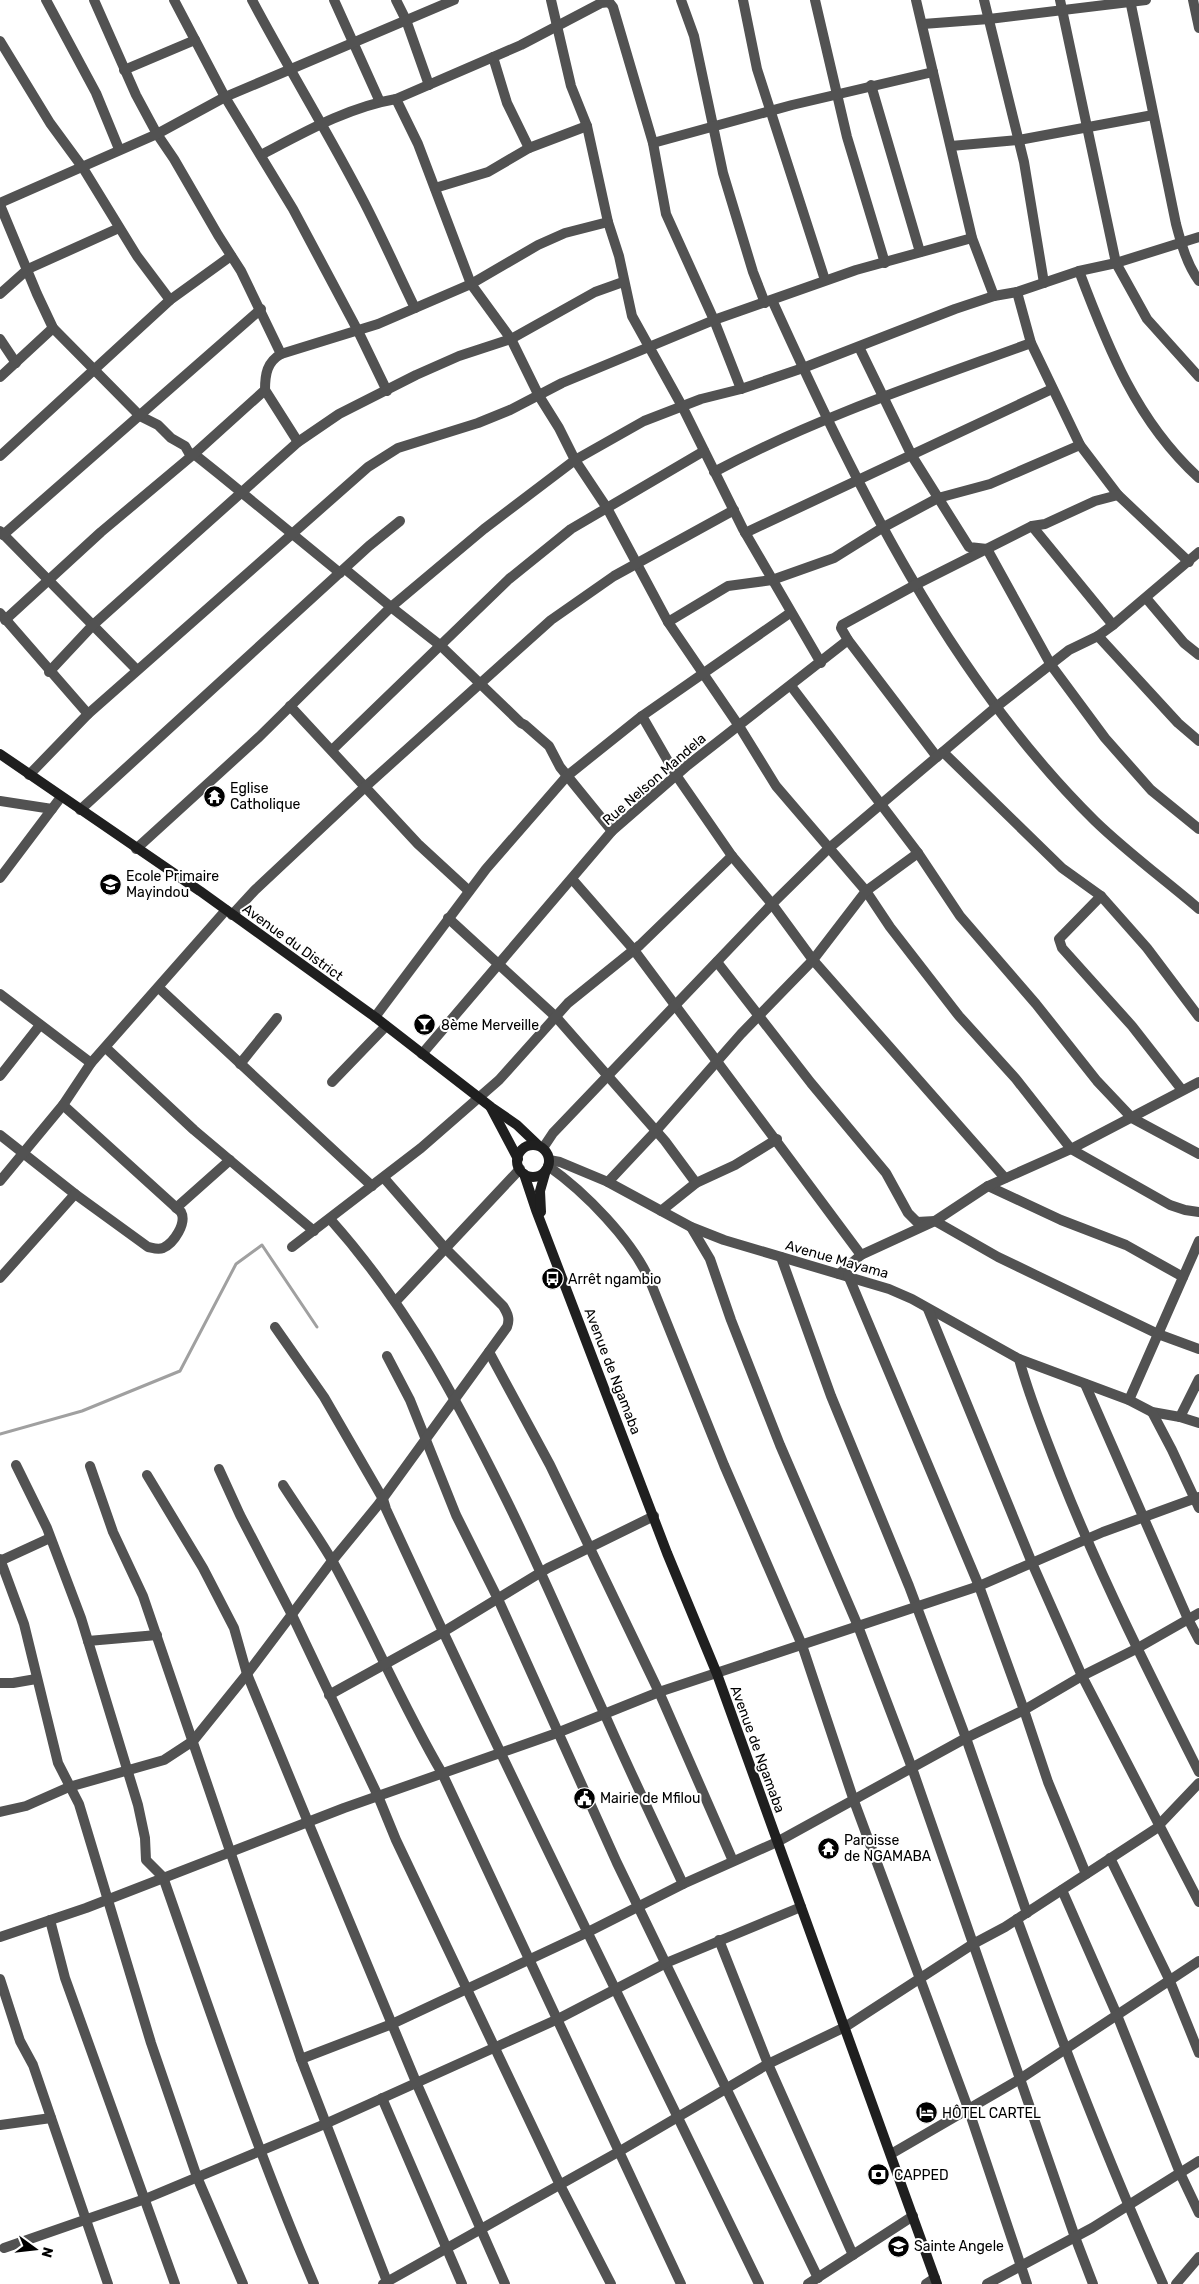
<svg xmlns="http://www.w3.org/2000/svg" width="1199" height="2284" font-family="Rubik,sans-serif">
	<rect width="100%" height="100%" fill="#fff"/>
	<g fill="none" stroke-linecap="round" stroke-linejoin="round">
		<polyline stroke="#a0a0a0" stroke-width="3" points="0,1434 82,1411 180,1371 236,1264 262,1245 317,1327"/>
		<g stroke="#525252" stroke-width="10">
			<polyline points="46,0 96,93 119,149"/>
			<polyline points="94,0 136,95 157,134 174,159 218,235 241,271 281,354"/>
			<polyline points="174,0 225,97 293,209 358,331 387,391"/>
			<path d="M252,0C288,68 329,134 364,202C382,237 398,273 415,308"/>
			<polyline points="334,0 380,102"/>
			<polyline points="396,0 406,20 429,85"/>
			<polyline points="551,0 571,86 587,126 608,222 619,256 632,316 682,406 743,529 821,663"/>
			<polyline points="681,0 694,36 723,173 753,272 765,303"/>
			<polyline points="743,0 757,69 825,280"/>
			<polyline points="815,0 847,137 885,263"/>
			<polyline points="916,0 972,238 994,296"/>
			<polyline points="984,0 1024,162 1044,283"/>
			<polyline points="1060,0 1116,263 1147,319 1199,377"/>
			<path d="M1130,0L1176,224C1181,243 1187,265 1199,281"/>
			<polyline points="1193,0 1199,28"/>
			<polyline points="923,24 989,19 1146,0"/>
			<polyline points="0,41 50,123 83,168 137,256 170,300"/>
			<polyline points="493,57 507,103 529,148"/>
			<polyline points="124,70 195,40"/>
			<polyline points="871,85 920,252"/>
			<polyline points="396,99 418,144 471,284 511,339 539,396 559,428 575,460 607,508 668,622 739,726 776,786 866,891 890,927 959,1016 1016,1079 1071,1149 1170,1205 1185,1210 1199,1212"/>
			<polyline points="653,143 792,105 933,72"/>
			<polyline points="951,146 1019,140 1153,115"/>
			<path d="M261,155C303,133 348,107 396,99L521,45L601,3L609,2L613,7L653,143L666,214L714,320L741,389"/>
			<polyline points="435,188 488,172 529,148 587,126"/>
			<polyline points="0,203 157,134 225,97 454,0"/>
			<polyline points="0,205 37,294 53,328 140,416 158,425 171,438 185,446 189,453 194,454 219,474 340,573"/>
			<path d="M1079,271C1108,348 1137,422 1199,478"/>
			<polyline points="1017,292 1031,343 1080,445 1118,495 1189,562"/>
			<polyline points="0,294 28,269 119,228"/>
			<path d="M772,300C856,485 949,677 1095,821C1127,852 1165,880 1199,909"/>
			<polyline points="0,339 16,363"/>
			<polyline points="859,347 912,456 969,547 987,549 1051,665 1105,738 1151,790 1199,829"/>
			<polyline points="0,377 53,328"/>
			<polyline points="265,390 298,442"/>
			<polyline points="0,456 170,300 231,256"/>
			<path d="M714,472C815,418 924,382 1031,343"/>
			<polyline points="1032,526 1113,625"/>
			<polyline points="0,531 137,670"/>
			<polyline points="745,533 1052,389"/>
			<polyline points="3,535 261,309"/>
			<polyline points="345,569 391,607 441,646 521,723 525,725 549,746 560,767 612,831"/>
			<polyline points="1146,598 1184,643 1199,655"/>
			<polyline points="0,613 88,714"/>
			<path d="M5,620L101,532L194,454L265,390C265,374 267,362 281,354L378,324L471,284L538,245L565,233L608,222"/>
			<polyline points="668,622 728,586 772,580 834,558 882,528 938,498 990,484 1080,445"/>
			<polyline points="1098,636 1178,723 1199,741"/>
			<polyline points="49,672 93,625 298,442 339,414 416,375 459,356 511,339 595,292 623,282"/>
			<polyline points="791,686 918,853 960,916 1036,1004 1097,1081 1132,1118 1199,1154"/>
			<polyline points="290,706 418,844 469,891"/>
			<polyline points="642,716 676,775 732,856 772,904 813,960 1005,1178"/>
			<polyline points="332,750 509,579 571,529 704,451"/>
			<polyline points="943,752 1062,868 1101,896 1147,948 1199,1017"/>
			<polyline points="937,757 848,640 841,628 842,625 917,584 1032,526 1045,524 1095,501 1118,495"/>
			<polyline points="29,775 88,714 368,467 398,448 478,423 510,410 562,383 714,320 856,270 972,238"/>
			<polyline points="0,801 52,809 61,797"/>
			<polyline points="80,810 369,546 400,521"/>
			<polyline points="136,849 259,737 391,607 484,529 575,460 644,421 701,399 741,389 803,368 955,309 994,296 1017,292 1079,271 1116,263 1199,237"/>
			<polyline points="0,878 52,809"/>
			<polyline points="572,879 634,950 861,1255"/>
			<polyline points="1101,896 1059,939 1062,948 1132,1026 1182,1090"/>
			<polyline points="232,915 255,890 365,787 551,620 614,576 734,510"/>
			<polyline points="448,918 556,1017 665,1141 696,1183"/>
			<polyline points="717,962 811,1083 886,1173 908,1213 917,1222 935,1221 998,1257 1158,1334 1199,1349"/>
			<polyline points="159,988 372,1186"/>
			<polyline points="0,994 91,1063"/>
			<polyline points="375,1017 486,869 567,776 642,716 790,613"/>
			<polyline points="106,1048 194,1130 314,1231"/>
			<polyline points="422,1054 612,831 688,765 848,640"/>
			<polyline points="240,1064 277,1018"/>
			<polyline points="0,1076 40,1025"/>
			<polyline points="332,1082 386,1026"/>
			<path d="M0,1135L75,1194L148,1247C153,1248 158,1250 163,1248C174,1243 187,1223 181,1212L63,1105"/>
			<polyline points="543,1148 553,1133 772,904 828,849 996,707 1069,650 1098,636 1113,625 1199,552"/>
			<polyline points="549,1160 560,1162 608,1182 691,1227 724,1240 889,1289 912,1299 1019,1359 1129,1400 1152,1412 1180,1417 1199,1423"/>
			<path d="M548,1166C585,1192 632,1240 650,1281L724,1465L802,1645L854,1801L968,2108L1027,2284"/>
			<polyline points="0,1181 63,1105 91,1063 226,910"/>
			<polyline points="608,1182 655,1132 741,1034 813,960 866,891 918,853"/>
			<polyline points="988,1186 1061,1220 1126,1245 1183,1277"/>
			<polyline points="176,1208 230,1160"/>
			<polyline points="661,1211 696,1183 735,1165 777,1139"/>
			<path d="M330,1219C407,1305 456,1398 507,1501C542,1572 572,1644 605,1715C630,1772 657,1828 683,1884"/>
			<polyline points="691,1227 710,1259 731,1320 780,1445 858,1626 912,1768 1075,2237 1093,2284"/>
			<polyline points="292,1247 421,1148 499,1080 568,1003 640,945 732,856"/>
			<polyline points="781,1257 831,1396 909,1586 966,1738 1027,1913"/>
			<polyline points="839,1274 861,1255 935,1221 988,1186 1071,1149 1199,1082"/>
			<polyline points="848,1275 979,1586 1024,1710 1048,1782 1086,1874"/>
			<polyline points="0,1278 75,1194"/>
			<polyline points="396,1301 520,1169"/>
			<polyline points="928,1309 1032,1563 1082,1676 1199,1902"/>
			<path d="M275,1327L324,1397L383,1499L386,1509C506,1770 634,2026 759,2284"/>
			<polyline points="489,1352 550,1465 659,1692 733,1861"/>
			<polyline points="387,1356 410,1400 456,1515 498,1599 617,1863 818,2278"/>
			<path d="M1019,1359C1030,1400 1046,1438 1061,1477C1101,1578 1150,1675 1199,1772"/>
			<polyline points="1085,1384 1188,1619 1199,1640"/>
			<polyline points="1129,1400 1199,1241"/>
			<polyline points="1152,1412 1172,1450 1199,1508"/>
			<polyline points="1180,1417 1199,1379"/>
			<path d="M16,1465L47,1528L81,1618L138,1805L145,1838L146,1860L163,1877C211,2014 257,2151 314,2284"/>
			<polyline points="90,1466 113,1532 143,1596 301,2059 388,2284"/>
			<polyline points="219,1469 240,1515 292,1615 378,1796 396,1840 560,2185 611,2284"/>
			<polyline points="147,1475 203,1568 234,1628 247,1674 308,1822 416,2082 505,2284"/>
			<path d="M283,1485C299,1510 318,1536 333,1562C371,1631 402,1705 442,1773L681,2284"/>
			<polyline points="0,1559 24,1624 58,1763 79,1804 151,2043 197,2177 243,2284"/>
			<polyline points="0,1561 50,1538"/>
			<polyline points="88,1641 157,1635"/>
			<polyline points="0,1683 13,1683 36,1679"/>
			<polyline points="329,1695 443,1632 548,1568 654,1516"/>
			<path d="M0,1812L26,1806L69,1787L164,1760L193,1741L247,1674L332,1561L378,1505L507,1327C510,1319 508,1314 503,1306L445,1248L384,1178"/>
			<polyline points="1159,1825 1199,1783"/>
			<polyline points="1110,1858 1169,1979 1199,2053"/>
			<polyline points="1062,1890 1117,2015 1180,2173 1199,2213"/>
			<path d="M1017,1919C1062,2042 1109,2165 1163,2284"/>
			<polyline points="50,1920 65,1978 175,2284"/>
			<polyline points="0,1937 86,1908 344,1808 557,1733 659,1692 979,1586 1103,1532 1199,1497"/>
			<polyline points="719,1940 768,2064 853,2255"/>
			<polyline points="0,1979 20,2041 33,2065 108,2284"/>
			<polyline points="301,2059 392,2024 586,1933 683,1884 777,1842 966,1738 1024,1710 1082,1676 1136,1649 1199,1613"/>
			<polyline points="382,2098 462,2284"/>
			<polyline points="0,2125 51,2118"/>
			<polyline points="891,2154 1020,2079 1199,1961"/>
			<polyline points="4,2248 145,2199 325,2124 558,2019 666,1963 801,1907"/>
			<polyline points="383,2284 620,2151 768,2064 845,2027 973,1944 1005,1927 1160,1826"/>
			<polyline points="808,2284 913,2216"/>
			<polyline points="926,2284 935,2278"/>
			<polyline points="987,2284 1092,2228 1199,2161"/>
			<polyline points="1176,2284 1199,2257"/>
		</g>
		<g stroke="#1f1f1f" stroke-width="10">
			<polyline points="0,754 200,891 375,1017 491,1107 517,1125 538,1145"/>
			<polyline points="491,1108 518,1159"/>
			<circle cx="533" cy="1161" r="16"/>
			<polyline points="524,1174 536,1210 667,1553 717,1674 937,2284"/>
			<polyline points="541,1212 540,1191 546,1170"/>
		</g>
	</g>
	<defs>
		<symbol id="temple-disc" viewBox="-11 -11 22 22"><circle r="9.5" fill="#000" stroke="#fff"/><path d="M0-6L5-2H3V0L6.5 2.5H4V6H1.5V3h-3V6H-4V2.5H-6.5L-3 0V-2H-5Z" fill="#fff"/></symbol>
		<symbol id="school-disc" viewBox="-11 -11 22 22"><circle r="9.5" fill="#000" stroke="#fff"/><path d="M0-5L7-2L0 1L-7-2ZM-4 1L0 2.5L4 1V4Q0 6-4 4Z" fill="#fff"/></symbol>
		<symbol id="bar-disc" viewBox="-11 -11 22 22"><circle r="9.5" fill="#000" stroke="#fff"/><path d="M-6-5H6L.8 .8V4.5H3.5V6h-7V4.5H-.8V.8Z" fill="#fff"/></symbol>
		<symbol id="bus-disc" viewBox="-11 -11 22 22"><circle r="9.5" fill="#000" stroke="#fff"/><path d="M-5-6H5V4H4V6H2V4H-2V6H-4V4H-5ZM-3.5-4V0h7V-4ZM-3.5 1.2v1.5H-2V1.2ZM2 1.2v1.5H3.5V1.2Z" fill="#fff"/></symbol>
		<symbol id="civic-disc" viewBox="-11 -11 22 22"><circle r="9.5" fill="#000" stroke="#fff"/><path d="M-.6-6.5H3V-4.5H.6V-3L4-1V1h2V6H-6V1h2V-1L-.6-3ZM-1.2 2.5V6h2.4V2.5Z" fill="#fff"/></symbol>
		<symbol id="hotel-disc" viewBox="-11 -11 22 22"><circle r="9.5" fill="#000" stroke="#fff"/><path d="M-6-4.5h1.5V1H6V5H4.5V3h-9V5H-6ZM-4 0a1.8 1.8 0 1 1 3.6 0ZM.5 0V-2.5h3Q6-2.5 6 0Z" fill="#fff"/></symbol>
		<symbol id="bank-disc" viewBox="-11 -11 22 22"><circle r="9.5" fill="#000" stroke="#fff"/><path d="M-6-4H6V4H-6ZM0-2.3a2.3 2.3 0 1 0 0 4.6a2.3 2.3 0 1 0 0-4.6Z" fill="#fff"/></symbol>
	</defs>
	<g fill-rule="evenodd">
		<use href="#temple-disc" x="202" y="784" width="25" height="25"/>
		<use href="#school-disc" x="98" y="872" width="25" height="25"/>
		<use href="#bar-disc" x="412" y="1012" width="25" height="25"/>
		<use href="#bus-disc" x="540" y="1266" width="25" height="25"/>
		<use href="#civic-disc" x="572" y="1786" width="25" height="25"/>
		<use href="#temple-disc" x="816" y="1836" width="25" height="25"/>
		<use href="#hotel-disc" x="914" y="2100" width="25" height="25"/>
		<use href="#bank-disc" x="866" y="2162" width="25" height="25"/>
		<use href="#school-disc" x="886" y="2234" width="25" height="25"/>
	</g>
	<g text-anchor="middle" stroke-width="4" stroke-linejoin="round" paint-order="stroke">
		<g font-size="14" fill="#000" stroke="#fff">
			<text transform="translate(654 779) rotate(-41)" y="5">Rue Nelson Mandela</text>
			<text transform="translate(293 942) rotate(36)" y="5">Avenue du District</text>
			<text transform="translate(837 1259) rotate(16)" y="5">Avenue Mayama</text>
			<text transform="translate(613 1371) rotate(69)" y="5">Avenue de Ngamaba</text>
			<text transform="translate(758 1749) rotate(70)" y="5">Avenue de Ngamaba</text>
		</g>
		<g font-size="14" fill="#000" stroke="#fff" text-anchor="start">
			<text x="230" y="793">Eglise<tspan x="230" dy="16">Catholique</tspan></text>
			<text x="126" y="881">Ecole Primaire<tspan x="126" dy="16">Mayindou</tspan></text>
			<text x="441" y="1030">8ème Merveille</text>
			<text x="568" y="1284">Arrêt ngambio</text>
			<text x="600" y="1803">Mairie de Mfilou</text>
			<text x="844" y="1845">Paroisse<tspan x="844" dy="16">de NGAMABA</tspan></text>
			<text x="942" y="2118">HÔTEL CARTEL</text>
			<text x="894" y="2180">CAPPED</text>
			<text x="914" y="2251">Sainte Angele</text>
		</g>
	</g>
	<g transform="translate(35 2249) rotate(105)" stroke="#ffffff" stroke-width="4" paint-order="stroke">
	<path d="M0-4L9 19L0 12L-9 19Z" fill="#000000"/>
	<text y="-8" font-size="14" font-weight="bold" text-anchor="middle" fill="#000000">N</text>
	</g>
</svg>
